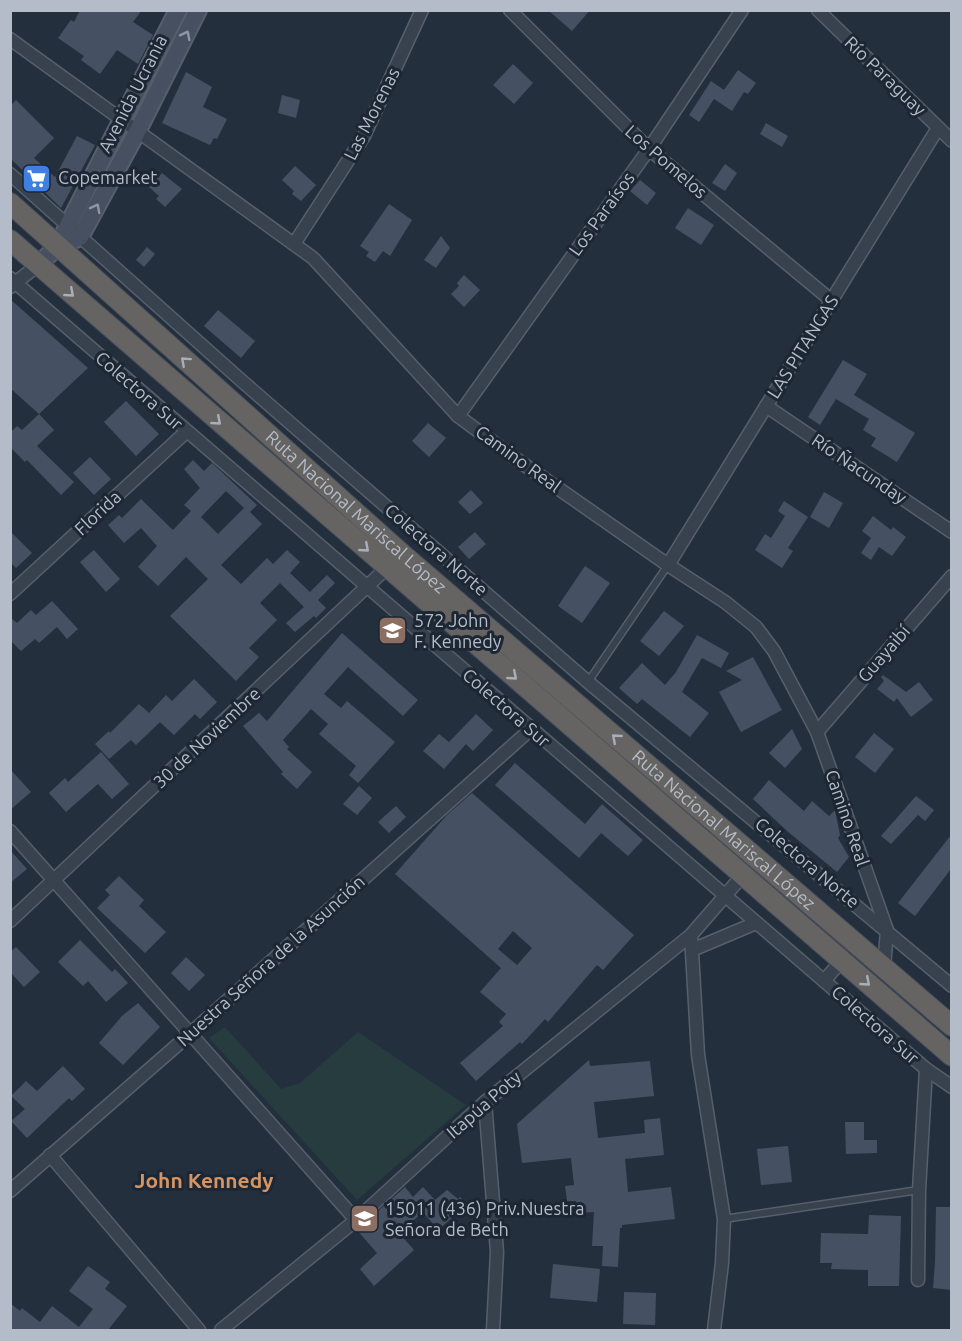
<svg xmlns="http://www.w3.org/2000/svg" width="962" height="1341" font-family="Ubuntu,sans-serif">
	<rect width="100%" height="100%" fill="#242f3e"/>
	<polygon fill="#263c3f" points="225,1027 281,1089 300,1083 358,1032 466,1105 357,1200 209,1038"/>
	<g fill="#455162" fill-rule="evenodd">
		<polygon points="80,10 142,10 133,22 153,35 138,64 117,50 100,74 81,60 84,56 58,38 71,20 74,22"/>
		<polygon points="548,10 590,10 572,31"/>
		<polygon points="513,64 533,83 514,104 493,85"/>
		<polygon points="738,70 756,83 748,94 744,92 732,111 714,99 699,122 689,115 711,81 724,90"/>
		<polygon points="186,72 212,87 203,107 227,119 217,139 214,138 210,145 162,123"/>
		<polygon points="282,95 300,100 296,118 278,113"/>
		<polygon points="16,100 54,138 34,158 55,177 77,136 95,145 61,208 10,158 10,106"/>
		<polygon points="766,123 788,136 782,147 760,134"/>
		<polygon points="725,164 737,173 725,191 712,183"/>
		<polygon points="295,166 316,185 301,201 292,194 294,191 282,180"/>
		<polygon points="162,173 182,189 165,207 156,199 159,196 149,187"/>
		<polygon points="640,180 656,193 647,205 630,191"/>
		<polygon points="389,204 412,220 390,256 383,251 375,262 366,256 369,252 360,246"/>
		<polygon points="688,208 714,225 701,245 675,228"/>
		<polygon points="441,236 450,248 436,268 424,260"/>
		<polygon points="147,247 155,254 144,267 136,260"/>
		<polygon points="464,275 480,290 464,307 451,294 459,286 457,283"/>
		<polygon points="10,299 88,368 39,414 54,430 37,446 74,482 61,495 27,460 25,462 10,447 10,433 17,426 22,430 39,414 10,388"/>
		<polygon points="218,310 255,341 241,358 204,326"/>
		<polygon points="843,360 867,374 854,395 915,433 897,462 871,446 876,438 863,430 869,419 836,399 820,425 808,417"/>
		<polygon points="126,401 159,434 136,456 104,422"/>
		<polygon points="428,423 446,438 429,457 412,441"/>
		<polygon points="90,457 111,479 94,495 73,473"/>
		<path d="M193,460L204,471L212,463L257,505L250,512L262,524L221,565L241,584L267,558L273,564L287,550L300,562L290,573L310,592L327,575L335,583L318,600L326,608L316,618L314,616L295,632L286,623L304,607L280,583L260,603L277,620L249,648L259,657L236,681L170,616L208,579L186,557L158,586L138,567L157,546L141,528L124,543L108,525L119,515L122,518L141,499L173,530L191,511L184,505L200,488L184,469ZM226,491L244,508L218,534L201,517Z"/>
		<polygon points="471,490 483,503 470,514 458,502"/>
		<polygon points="824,492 843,503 829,528 810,517"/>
		<polygon points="784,501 808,517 788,548 793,551 782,568 755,550 765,534 771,538 785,516 778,511"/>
		<polygon points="873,516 891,530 893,527 906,537 892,556 879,547 871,560 861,553 871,538 862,531"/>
		<polygon points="10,531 32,553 16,568 10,562"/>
		<polygon points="475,532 486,544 469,559 458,547"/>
		<polygon points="94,550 120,579 106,592 80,562"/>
		<polygon points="585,566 610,583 582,623 558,606"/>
		<polygon points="52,601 78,629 67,639 57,627 39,643 35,639 21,651 10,640 10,617 17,623 31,610 36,615"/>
		<polygon points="664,611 684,626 659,656 640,641"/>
		<polygon points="342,633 418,700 403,716 348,667 324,694 341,708 347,701 395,742 358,783 349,775 356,766 319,734 328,724 311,709 283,740 289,747 287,749 312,772 297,789 281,774 283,772 243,726 259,713 267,721"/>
		<polygon points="697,635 729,653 721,668 702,658 682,692 709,713 690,737 642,699 637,704 619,688 642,663 665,685 676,672"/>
		<polygon points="753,657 782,710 741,732 719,692 742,680 726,671"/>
		<polygon points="883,675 906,692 919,682 933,700 911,717 897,698 894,702 877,689 884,681 881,677"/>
		<polygon points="194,679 217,702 200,719 195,714 174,735 160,722 136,745 131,740 109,759 95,744 109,731 110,733 139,704 149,713 166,695 172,701"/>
		<polygon points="476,714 493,730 473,751 466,744 444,769 423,751 439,734 449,742"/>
		<polygon points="792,729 802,749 785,768 769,753"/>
		<polygon points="874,733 894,749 875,773 855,757"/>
		<polygon points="101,752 129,784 112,799 98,784 66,812 49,793 65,778 68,782"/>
		<polygon points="515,763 585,824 602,804 643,840 628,856 601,833 579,858 495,785"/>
		<polygon points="10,769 31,792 10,810"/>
		<polygon points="769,780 804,811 812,801 829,816 835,810 840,835 838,838 849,857 837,872 787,831 753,799"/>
		<polygon points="359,786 372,798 357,815 343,804"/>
		<path d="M472,793L634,935L603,970L597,965L548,1022L545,1019L522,1044L520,1042L476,1081L460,1063L503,1026L499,1022L506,1014L480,992L501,968L395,874L447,815ZM513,931L532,948L517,965L498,949Z"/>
		<polygon points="916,796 934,810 925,821 918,815 891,844 881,836"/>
		<polygon points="396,806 406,817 389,833 378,822"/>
		<polygon points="951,835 951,869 915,916 898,903"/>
		<polygon points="10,850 27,869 10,883"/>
		<polygon points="119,876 144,900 139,906 166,932 145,953 97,908 110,895 105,890"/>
		<polygon points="80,940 112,972 115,969 128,983 106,1002 88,981 83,986 58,962"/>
		<polygon points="16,947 40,972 24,987 10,972 10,952"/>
		<polygon points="186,957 205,975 189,991 171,973"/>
		<polygon points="138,1003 160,1027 123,1065 99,1043 122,1016"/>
		<polygon points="589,1060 590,1066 650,1061 654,1096 594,1102 598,1138 645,1133 644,1120 660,1118 664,1155 625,1159 628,1192 671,1187 675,1219 622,1225 622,1228 620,1228 618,1267 602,1266 603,1246 592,1246 594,1212 578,1213 576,1201 567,1201 565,1186 574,1185 571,1158 522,1163 517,1124"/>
		<polygon points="63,1066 85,1089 72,1101 69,1098 27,1138 11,1121 25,1109 11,1096 26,1081 37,1091"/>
		<polygon points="845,1122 864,1122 864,1140 877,1140 877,1153 846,1154"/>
		<polygon points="788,1146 792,1182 761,1185 757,1149"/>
		<polygon points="405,1187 413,1197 423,1187 435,1200 447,1190 458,1199 460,1197 467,1205 438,1230 423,1212 399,1233 414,1250 374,1286 360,1269 377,1253 357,1230"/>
		<polygon points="936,1207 951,1207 951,1290 933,1288 935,1262"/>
		<polygon points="869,1215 901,1216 899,1286 868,1286 868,1270 831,1269 832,1263 820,1263 821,1233 868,1234"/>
		<polygon points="553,1264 600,1269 597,1302 550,1298"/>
		<polygon points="88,1266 110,1282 105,1289 127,1306 108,1330 10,1330 10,1303 20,1311 22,1308 40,1322 52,1306 79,1327 93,1309 69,1291"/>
		<polygon points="624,1292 656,1293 655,1325 623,1324"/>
	</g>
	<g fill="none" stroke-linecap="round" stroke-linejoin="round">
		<defs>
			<g id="service">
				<polyline points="588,682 668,565"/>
				<polyline points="724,1219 919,1190"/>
			</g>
			<g id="minor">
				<polyline points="510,10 649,149 832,301"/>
				<polyline points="818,10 952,141"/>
				<polyline points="10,39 313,258 458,416 516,459 668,565 725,602 756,627 774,651 817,732 887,930 884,968"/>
				<polyline points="10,174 243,382 588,682 952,986"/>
				<polyline points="294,244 364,136 422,10"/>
				<polyline points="10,278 926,1069 952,1087"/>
				<polyline points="10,287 38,265"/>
				<polyline points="766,406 952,532"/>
				<polyline points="458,416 649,149 742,10"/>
				<polyline points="668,565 938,128"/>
				<polyline points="10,594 186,432"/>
				<polyline points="817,732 952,576"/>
				<polyline points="10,831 356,1220"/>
				<polyline points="10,921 392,563"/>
				<polyline points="691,935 698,1055 724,1219 722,1263 714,1330"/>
				<polyline points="692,950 756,923"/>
				<polyline points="824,981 842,960"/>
				<polyline points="485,1102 497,1252 493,1330"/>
				<polyline points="50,1155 199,1330"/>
				<polyline points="10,1191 191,1033 531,729"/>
				<polyline points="918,1280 919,1190 926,1069"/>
				<polyline points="221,1330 356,1220 485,1102 691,935 743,875"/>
			</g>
			<g id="secondary">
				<polyline points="57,247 80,237 137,132 198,10"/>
				<polyline points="38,265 57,247 178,10"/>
			</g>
			<g id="trunk">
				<path id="s1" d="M10,203L402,554L952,1026"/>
				<polyline points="10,240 952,1056"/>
			</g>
		</defs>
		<use href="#service" stroke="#565f6c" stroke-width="9"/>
		<use href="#minor" stroke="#565f6c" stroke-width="15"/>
		<use href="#secondary" stroke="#565f6c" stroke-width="20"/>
		<use href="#trunk" stroke="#434c59" stroke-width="22"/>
		<use href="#service" stroke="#38414e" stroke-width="6"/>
		<use href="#minor" stroke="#38414e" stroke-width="12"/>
		<use href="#secondary" stroke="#465061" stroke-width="16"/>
		<use href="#trunk" stroke="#656462" stroke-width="20"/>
	</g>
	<defs><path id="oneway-chevron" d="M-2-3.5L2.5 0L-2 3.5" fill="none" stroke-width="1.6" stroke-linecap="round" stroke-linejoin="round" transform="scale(1.5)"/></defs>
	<g stroke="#8e96a5">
		<use href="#oneway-chevron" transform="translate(186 35) rotate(-63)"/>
		<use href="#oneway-chevron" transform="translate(96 208) rotate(-62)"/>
	</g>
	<g stroke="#a8afba">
		<use href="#oneway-chevron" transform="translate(70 293) rotate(41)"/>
		<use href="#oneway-chevron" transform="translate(185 361) rotate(-138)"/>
		<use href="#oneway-chevron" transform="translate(217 421) rotate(41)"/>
		<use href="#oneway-chevron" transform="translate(365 548) rotate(41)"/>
		<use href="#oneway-chevron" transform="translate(513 676) rotate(41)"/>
		<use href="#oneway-chevron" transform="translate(616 738) rotate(-139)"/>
		<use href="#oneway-chevron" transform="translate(866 982) rotate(41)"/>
	</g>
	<defs>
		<symbol id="supermarket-square" viewBox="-11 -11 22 22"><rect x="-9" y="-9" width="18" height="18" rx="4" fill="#3f7fe0" stroke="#1d2633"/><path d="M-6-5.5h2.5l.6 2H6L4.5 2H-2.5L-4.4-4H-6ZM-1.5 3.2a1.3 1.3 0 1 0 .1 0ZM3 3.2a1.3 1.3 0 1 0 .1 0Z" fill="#fff"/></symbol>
		<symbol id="school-square" viewBox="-11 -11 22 22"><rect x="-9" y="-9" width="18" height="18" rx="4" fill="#8d6e63" stroke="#1d2633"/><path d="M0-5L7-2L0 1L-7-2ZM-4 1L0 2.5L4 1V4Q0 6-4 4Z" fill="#fff"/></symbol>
	</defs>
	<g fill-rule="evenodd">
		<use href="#supermarket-square" x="20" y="162" width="33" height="33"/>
		<use href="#school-square" x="376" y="614" width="33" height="33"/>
		<use href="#school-square" x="348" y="1202" width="33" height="33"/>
	</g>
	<g text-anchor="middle" stroke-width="6" stroke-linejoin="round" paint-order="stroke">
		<g font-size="18" fill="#b4bcc9" stroke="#1d2633">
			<text transform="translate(885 76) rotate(44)" y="6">Río Paraguay</text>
			<text transform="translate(133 94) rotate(-63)" y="6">Avenida Ucrania</text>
			<text transform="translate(372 114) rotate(-63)" y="6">Las Morenas</text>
			<text transform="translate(666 162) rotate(41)" y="6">Los Pomelos</text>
			<text transform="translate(602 214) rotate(-54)" y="6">Los Paraísos</text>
			<text transform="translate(803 347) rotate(-58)" y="6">LAS PITANGAS</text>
			<text transform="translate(139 391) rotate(41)" y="6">Colectora Sur</text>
			<text transform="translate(518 459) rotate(36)" y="6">Camino Real</text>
			<text transform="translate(859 469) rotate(34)" y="6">Río Ñacunday</text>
			<text dy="6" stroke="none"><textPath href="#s1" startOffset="464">Ruta Nacional Mariscal López</textPath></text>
			<text transform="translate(98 513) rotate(-43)" y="6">Florida</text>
			<text transform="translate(436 550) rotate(41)" y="6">Colectora Norte</text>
			<text transform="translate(884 654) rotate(-49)" y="6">Guayaibí</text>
			<text transform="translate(506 708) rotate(41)" y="6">Colectora Sur</text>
			<text transform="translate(207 738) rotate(-43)" y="6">30 de Noviembre</text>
			<text transform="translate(847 818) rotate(71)" y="6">Camino Real</text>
			<text dy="6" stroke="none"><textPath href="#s1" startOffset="950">Ruta Nacional Mariscal López</textPath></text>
			<text transform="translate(807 863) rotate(40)" y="6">Colectora Norte</text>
			<text transform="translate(271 961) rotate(-42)" y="6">Nuestra Señora de la Asunción</text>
			<text transform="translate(875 1025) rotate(41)" y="6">Colectora Sur</text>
			<text transform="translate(484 1105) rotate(-41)" y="6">Itapúa Poty</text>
		</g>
		<g font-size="18" fill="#b4bcc9" stroke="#1d2633" text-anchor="start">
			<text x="58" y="184">Copemarket</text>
			<text x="414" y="627">572 John<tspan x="414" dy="21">F. Kennedy</tspan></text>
			<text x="385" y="1215">15011 (436) Priv.Nuestra<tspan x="385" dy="21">Señora de Beth</tspan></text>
		</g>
		<g font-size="21" font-weight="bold" fill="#d59563" stroke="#1d2633">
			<text x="204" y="1188">John Kennedy</text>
		</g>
	</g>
	<rect width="962" height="1341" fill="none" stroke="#b4bcc9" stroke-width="24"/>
</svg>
